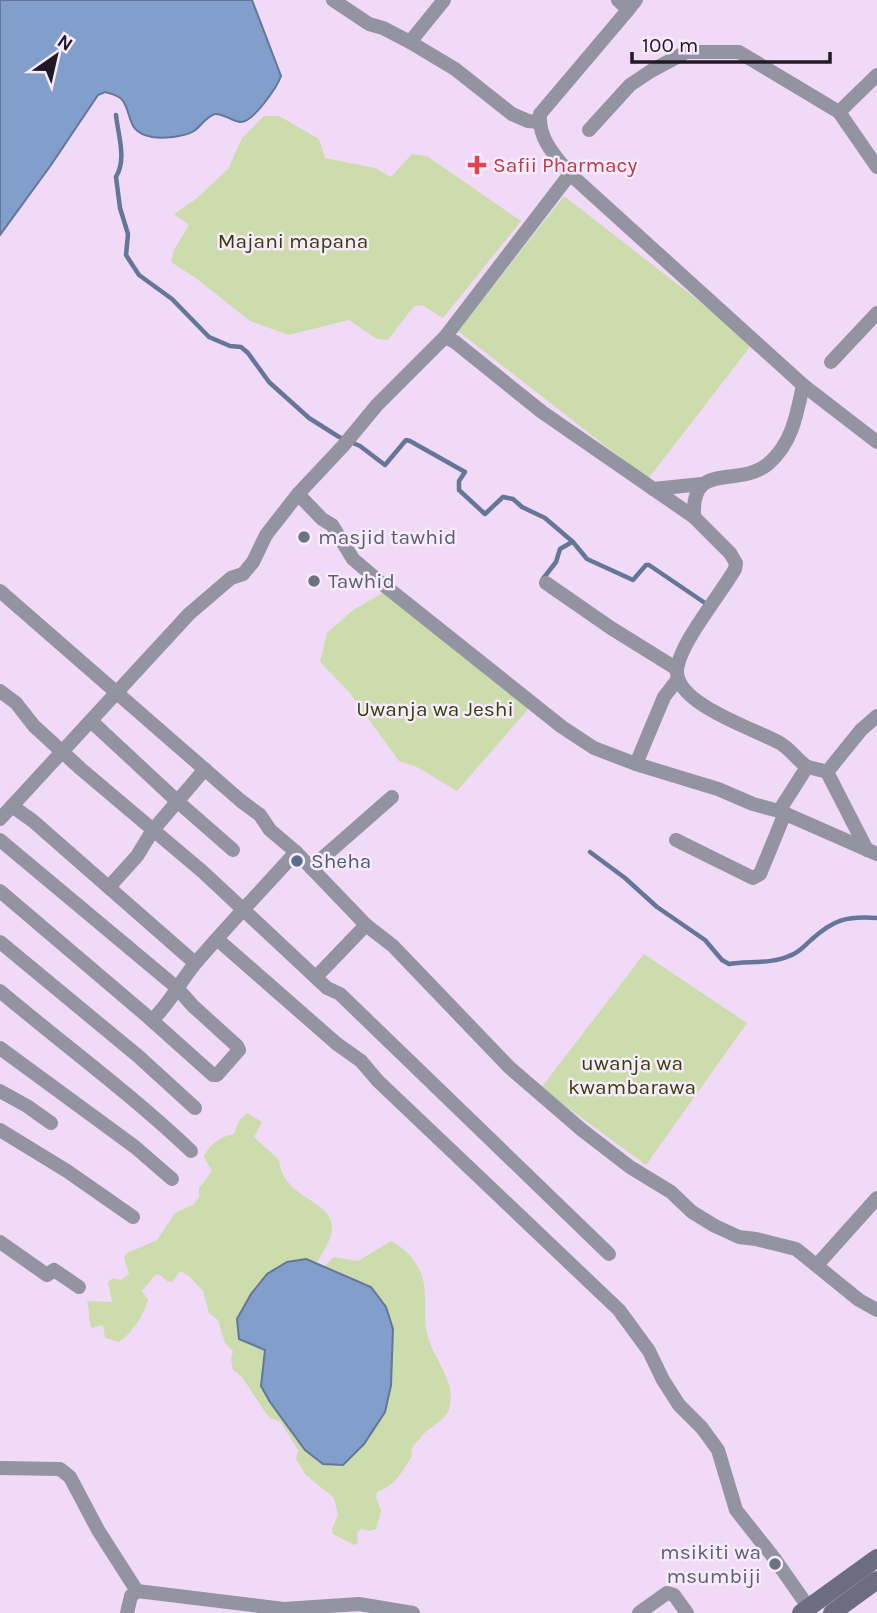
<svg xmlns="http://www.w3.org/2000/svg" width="877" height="1613" font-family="Karla,sans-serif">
	<rect width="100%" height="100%" fill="#f0daf7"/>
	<g fill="#cddcac">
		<polygon points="264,116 279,116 319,139 325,158 375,168 391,177 412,154 427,156 521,221 443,318 422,305 414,306 388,340 377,339 349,320 289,335 250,321 197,279 171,262 174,250 189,225 174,214 196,199 228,169 242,138"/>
		<polygon points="564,196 753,343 648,479 458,331"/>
		<polygon points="388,590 529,708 457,791 415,766 399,761 349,692 320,662 327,633 353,610"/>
		<polygon points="644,954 747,1023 646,1165 541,1088"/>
		<path d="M247,1113L262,1122L254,1137L279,1160C283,1200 333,1199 332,1229C331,1243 319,1256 314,1269L318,1272L334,1257L358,1261L391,1241C403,1247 415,1259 420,1271C430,1293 421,1318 429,1340C436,1362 455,1381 450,1406C447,1421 431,1425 422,1436C419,1440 413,1445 412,1449C410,1456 414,1453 410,1459C401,1474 394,1486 377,1492L376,1497L381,1511L376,1529L370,1531L361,1529L357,1533L358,1543L354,1545L333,1534L332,1529L338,1515L334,1498L306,1475L296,1459L298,1450L280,1421L270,1418L265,1412L242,1377L233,1370L231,1359L233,1351L225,1343L218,1320L209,1313L203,1291L189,1276L180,1271L172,1282L167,1281L159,1274L154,1276L142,1291L148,1300C143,1316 132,1333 119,1342L105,1338L103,1325L92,1328C88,1321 90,1310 87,1301L112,1302L108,1282L113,1278L121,1280L129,1274L124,1258L127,1253L157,1240L175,1213L194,1204L199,1197V1188L212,1171L204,1157C208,1145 222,1136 234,1134L239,1121Z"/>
	</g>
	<g fill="#829eca" stroke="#657698" stroke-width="2">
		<path d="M0,0H252L281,76C277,87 253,123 240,122C232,121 222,113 215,114C207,116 201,126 194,131C184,137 163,139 152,137C126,132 133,116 123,101C119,95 111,94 105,92L98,95L51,165L0,235Z"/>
		<polygon points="306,1259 371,1287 386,1307 393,1329 391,1385 385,1412 364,1444 343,1465 323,1464 305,1450 270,1402 261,1386 265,1350 239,1339 237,1319 251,1294 267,1274 287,1262"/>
	</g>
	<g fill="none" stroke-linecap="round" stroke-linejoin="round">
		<g stroke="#657698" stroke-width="4.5">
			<path d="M116,115C118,135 127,159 116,177L120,208L128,234L126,255L139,275L172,299L209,337L230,346L241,347L248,353L269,382L309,418L339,437L360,446L385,465L406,440L410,441L465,472L459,481V490L485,514L503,497L513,499L522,507L545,518L573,542L587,559L633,580L646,565H649L705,603"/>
			<polyline points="542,580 556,562 560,549 572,542"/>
			<path d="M590,852L625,878L657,907L705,940L722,960L729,964C747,961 772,964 789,956C799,953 804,946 811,940C834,919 847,916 877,918"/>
		</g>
		<g stroke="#9393a1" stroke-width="14">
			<polyline points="333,0 369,24 383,28 410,42 455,69 512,114 528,121 539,122"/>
			<polyline points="618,0 628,10 636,0"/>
			<path d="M628,10L540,114C538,139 555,156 570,174L803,385L877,442"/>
			<polyline points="410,42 444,0"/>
			<polyline points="839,112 877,75"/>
			<polyline points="589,130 630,85 651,71 686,52 739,52 839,112 877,167"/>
			<path d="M445,337L455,342L542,412L694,517L730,553L736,563L735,569C721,594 678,645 677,671C676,704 754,729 778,742C790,748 796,759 806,766C812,769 820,769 827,772"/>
			<polyline points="831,362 877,313"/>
			<polyline points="653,489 702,484"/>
			<polyline points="298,494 322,519 332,525 353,559 380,582 562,727 594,748 636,764 718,789 753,804 779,811 877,854"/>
			<path d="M694,517C691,459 737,489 768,464C792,444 797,414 803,385"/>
			<polyline points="546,583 611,628 677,669"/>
			<polyline points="0,591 241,801 260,815 270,830 296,852 366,925 393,946 509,1067 582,1130 630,1167 671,1192 692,1212 715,1226 739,1237 756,1239 796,1249 859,1300 877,1310"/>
			<polyline points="0,691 16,703 34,726 81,769 203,872 327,988 340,994 609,1254"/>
			<polyline points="91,721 177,801 233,850"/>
			<polyline points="636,764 664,697 678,679"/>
			<polyline points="12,806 33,821 195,963"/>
			<polyline points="779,811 807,767"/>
			<polyline points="0,819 189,614 231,578 243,574 253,562 266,535 298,494 343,446 377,405 445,337 570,174"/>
			<polyline points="0,840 176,987 193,1006 237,1046 239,1050 217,1075 213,1075 147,1016 0,891"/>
			<polyline points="676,840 753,878 760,874 785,813"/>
			<polyline points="867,850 827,772 861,730 877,716"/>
			<polyline points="311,868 392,797"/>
			<polyline points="109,887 137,856 153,830 205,769"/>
			<polyline points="217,939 337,1044 361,1061 378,1081 619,1310 649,1351 663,1380 679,1405 702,1428 718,1450 736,1510 774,1558 809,1608"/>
			<polyline points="0,942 138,1056 195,1108"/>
			<polyline points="316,977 366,925"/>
			<path d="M0,991C64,1045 131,1094 191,1151"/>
			<path d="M152,1020C169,1005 179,983 194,965C227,926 262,890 296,852"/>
			<polyline points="0,1048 135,1147 172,1179"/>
			<polyline points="0,1091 27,1106 51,1123"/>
			<polyline points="0,1130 67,1171 133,1217"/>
			<polyline points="0,1242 47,1275 54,1270 79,1287"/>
			<polyline points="817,1265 877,1198"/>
			<polyline points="0,1468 60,1469 70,1477 98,1530 137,1591 284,1609 359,1604 413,1613"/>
			<polyline points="127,1613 131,1596 137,1591"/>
			<polyline points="639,1613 667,1593 674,1595 687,1613"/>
		</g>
		<g stroke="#6d6d81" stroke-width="18">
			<polyline points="801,1613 877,1558"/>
			<polyline points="832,1613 877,1580"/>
		</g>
	</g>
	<path fill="#e0444e" stroke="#f8ebfd" stroke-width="2.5" d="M473.5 154.5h7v7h7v7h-7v7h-7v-7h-7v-7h7z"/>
	<g fill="#6b7280" stroke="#f8ebfd" stroke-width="2.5">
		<circle cx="304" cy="537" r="7"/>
		<circle cx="314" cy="581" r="7"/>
		<circle cx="775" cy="1564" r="7"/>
	</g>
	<circle fill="#5c6f8a" stroke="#f8ebfd" stroke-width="2.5" cx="297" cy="861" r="7"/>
	<g text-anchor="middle" stroke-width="5" stroke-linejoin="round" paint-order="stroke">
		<g font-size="21" fill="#be3a42" stroke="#f8ebfd" text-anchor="start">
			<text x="493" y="172">Safii Pharmacy</text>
		</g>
		<g font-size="21" fill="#344104" stroke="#f8ebfd">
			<text x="293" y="248">Majani mapana</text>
			<text x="435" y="716">Uwanja wa Jeshi</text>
			<text x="632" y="1070">uwanja wa<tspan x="632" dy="24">kwambarawa</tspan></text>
		</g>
		<g font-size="21" fill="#5b616d" stroke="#f8ebfd" text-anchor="start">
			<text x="318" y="544">masjid tawhid</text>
			<text x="328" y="588">Tawhid</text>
			<text x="761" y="1559" text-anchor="end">msikiti wa<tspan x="761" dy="24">msumbiji</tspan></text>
		</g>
		<g font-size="21" fill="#4e5e75" stroke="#f8ebfd" text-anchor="start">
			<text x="311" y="868">Sheha</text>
		</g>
	</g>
	<g transform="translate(56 56) rotate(34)" stroke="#f8ebfd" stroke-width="5" paint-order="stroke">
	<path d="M0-5L12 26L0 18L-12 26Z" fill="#211a24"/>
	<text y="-10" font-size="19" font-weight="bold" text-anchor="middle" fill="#211a24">N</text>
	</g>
	<path d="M632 52v10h198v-10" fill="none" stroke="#211a24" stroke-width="3.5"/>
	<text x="642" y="52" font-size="21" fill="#211a24" stroke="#f8ebfd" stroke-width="5" paint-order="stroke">100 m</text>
</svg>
